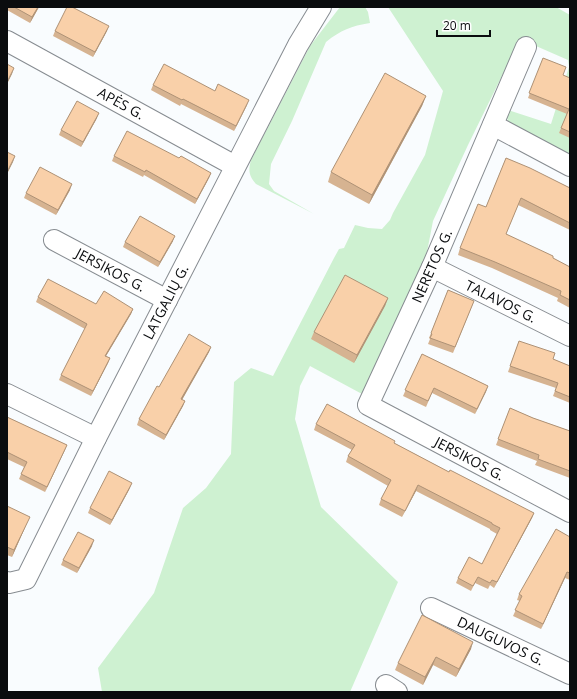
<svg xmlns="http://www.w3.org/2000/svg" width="577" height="699" font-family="'Open Sans',sans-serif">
	<rect width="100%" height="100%" fill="#f9fcfe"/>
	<g fill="#cef1d1">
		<path d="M340,7H365L368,12L370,23C351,26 341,30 326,42L292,121L271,164L269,184L274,191L314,214L256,184C249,176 248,171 251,160L310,46Z"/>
		<polygon points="388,7 556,7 570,15 570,160 510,125 506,116 508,110 551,124 569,67 568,60 520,39 468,145 433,221 427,252 367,392 362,394 310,366 300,386 295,419 321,507 398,582 350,692 102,692 98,668 154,593 183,508 206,488 231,454 234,382 251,368 273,376 334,258 339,249 344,248 355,225 368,228 382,229 390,220 393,213 425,155 443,91"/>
	</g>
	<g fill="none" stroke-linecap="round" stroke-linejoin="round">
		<defs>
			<g id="street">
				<path id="s1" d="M7,41L235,166"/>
				<path id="s2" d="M526,47L432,267L368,405L570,512"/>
				<polyline points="493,125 570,166"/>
				<path id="s3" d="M54,240L167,300"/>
				<path id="s4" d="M432,267L570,336"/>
				<polyline points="7,394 96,438"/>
				<path id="s5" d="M7,582L9,583L26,579L96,438L298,45L321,7"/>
				<path id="s6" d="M431,608L570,674"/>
				<polyline points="386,685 397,692"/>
			</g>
		</defs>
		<use href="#street" stroke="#878c91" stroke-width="22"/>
		<use href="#street" stroke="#fff" stroke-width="20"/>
	</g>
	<g fill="#d6b391">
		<polygon points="7,7 39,7 30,23 7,10"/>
		<polygon points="55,31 107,31 93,57 53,36"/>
		<polygon points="543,58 563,75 570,78 570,138 559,133 567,114 528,98"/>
		<polygon points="153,85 215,91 247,105 234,131 181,104 180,106 151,90"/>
		<polygon points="426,96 422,106 369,204 328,182 331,172"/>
		<polygon points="97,118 81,147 59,135 61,130"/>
		<polygon points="114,156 179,158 211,173 209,178 195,204 144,175 143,177 112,161"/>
		<polygon points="506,158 570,188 570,230 518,205 506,234 570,267 570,308 557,301 558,298 492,268 458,255 460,248 486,207"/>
		<polygon points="70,190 56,215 24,198 26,193"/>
		<polygon points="173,241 158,267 123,247 125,242"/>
		<polygon points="448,290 474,301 453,353 428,344 430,339 429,338"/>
		<polygon points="38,297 133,309 131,314 106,356 110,358 108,363 91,396 59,380 61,375 85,329 36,302"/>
		<polygon points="388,298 385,306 354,363 311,339 314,332"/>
		<polygon points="519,341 553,359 570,366 570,403 553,396 556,388 508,372"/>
		<polygon points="211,347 209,352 182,400 185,401 183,406 164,440 137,425 139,419 159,387"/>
		<polygon points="422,354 488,386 475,414 432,393 426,407 403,396"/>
		<polygon points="510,408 533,418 570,431 570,478 535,465 537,461 496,445"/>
		<polygon points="7,417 67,445 45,492 19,479 24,467 7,459"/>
		<polygon points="316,424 394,443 449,472 534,513 532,518 494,588 490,585 488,589 475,583 471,591 456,583 458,578 482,564 497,534 490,530 490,529 416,491 402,517 379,505 381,499 388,486 346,462 348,456 352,450 314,430"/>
		<polygon points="130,488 110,525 88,513 90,508"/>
		<polygon points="7,506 27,523 12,557 7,555"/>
		<polygon points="570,537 570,580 565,578 541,629 513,616 520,601 517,600 519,594"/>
		<polygon points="92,546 77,573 61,565 63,560"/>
		<polygon points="471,649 456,677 433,665 423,685 395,670 398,663"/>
	</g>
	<g fill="#ae9276">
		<polygon points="38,7 39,7 30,23 32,17"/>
		<polygon points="109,26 107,31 93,57 95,52"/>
		<polygon points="14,68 12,74 7,84 7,82"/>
		<polygon points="426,96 422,106 369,204 372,195"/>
		<polygon points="249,100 247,105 234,131 236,126"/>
		<polygon points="99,113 97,118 81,147 83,142"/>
		<polygon points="15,156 13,162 7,174 7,172"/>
		<polygon points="211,173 209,178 195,204 197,199"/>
		<polygon points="72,184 70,190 56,215 58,210"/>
		<polygon points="175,236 173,241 158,267 160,262"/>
		<polygon points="388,298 385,306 354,363 357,355"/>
		<polygon points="133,309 131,314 103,361 105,356"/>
		<polygon points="211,347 209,352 179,405 181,399"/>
		<polygon points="110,358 108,363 91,396 93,391"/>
		<polygon points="488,386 486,392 475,414 477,409"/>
		<polygon points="185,401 183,406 164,440 166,435"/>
		<polygon points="67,445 65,450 45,492 47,487"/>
		<polygon points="132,483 130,488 110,525 112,520"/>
		<polygon points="418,485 416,491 402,517"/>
		<polygon points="534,513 532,518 494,588 497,582"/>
		<polygon points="30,517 27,523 12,557 14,550"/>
		<polygon points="94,540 92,546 77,573 79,568"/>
		<polygon points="567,572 565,578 541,629 543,624"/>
		<polygon points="473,642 471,649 456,677 459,669"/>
		<polygon points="436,657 433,665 423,685 425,677"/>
	</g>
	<g fill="#f9d0a9" stroke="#ae9276">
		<polygon points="14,7 38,7 32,17"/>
		<polygon points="67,7 72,7 109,26 95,52 55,31"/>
		<polygon points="543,58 566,67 563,75 570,78 570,132 561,128 569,109 529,93"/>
		<polygon points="7,64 14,68 7,82"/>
		<polygon points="164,64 215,91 218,84 249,100 236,126 183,99 182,100 153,85"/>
		<polygon points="385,73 426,96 372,195 331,172"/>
		<polygon points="77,101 99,113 83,142 61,130"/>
		<polygon points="127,131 179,158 181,156 211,173 197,199 146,170 145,172 114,156"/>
		<polygon points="7,152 15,156 7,172"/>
		<polygon points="506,158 530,168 570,188 570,223 521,198 506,234 553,256 553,258 570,267 570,300 560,295 561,291 495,262 460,248 478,204 486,207"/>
		<polygon points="40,167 72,184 58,210 26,193"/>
		<polygon points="140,216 175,236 160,262 125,242"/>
		<polygon points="345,275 388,298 357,355 314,332"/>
		<polygon points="48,279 96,304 104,291 133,309 105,356 110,358 93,391 61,375 87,324 38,297"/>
		<polygon points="448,290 474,301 455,347 430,338 432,334 431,333"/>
		<polygon points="189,334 211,347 181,399 185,401 166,435 139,419 157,386 159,387"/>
		<polygon points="519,341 555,353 553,359 570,366 570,397 555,391 558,383 510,366"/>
		<polygon points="422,354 488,386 477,409 434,388 428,401 405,390"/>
		<polygon points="327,404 395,441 394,443 449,472 450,470 534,513 497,582 492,580 490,583 478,577 473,586 458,578 469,557 482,564 500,528 492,524 492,523 418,485 405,511 381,499 391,480 348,456 355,445 316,424"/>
		<polygon points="510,408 533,418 570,431 570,471 538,459 539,455 498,439"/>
		<polygon points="7,417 67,445 47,487 21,474 27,462 7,452"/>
		<polygon points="109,471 132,483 112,520 90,508"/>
		<polygon points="7,506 30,517 14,550 7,547"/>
		<polygon points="556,529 570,537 570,573 567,572 543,624 515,610 522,596 519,594"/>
		<polygon points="78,532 94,540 79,568 63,560"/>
		<polygon points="422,615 473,642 459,669 436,657 425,677 398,663"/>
	</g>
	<g text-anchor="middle" stroke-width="3.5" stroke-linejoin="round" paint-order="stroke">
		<g font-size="14" fill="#0a0c0e" stroke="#fff">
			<text dy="5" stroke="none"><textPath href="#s1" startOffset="130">APĖS G.</textPath></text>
			<text transform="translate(432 266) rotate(-66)" y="5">NERETOS G.</text>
			<text dy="5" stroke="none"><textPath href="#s3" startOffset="64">JERSIKOS G.</textPath></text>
			<text dy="5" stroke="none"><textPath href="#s5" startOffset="330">LATGALIŲ G.</textPath></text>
			<text dy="5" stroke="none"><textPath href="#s4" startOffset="77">TALAVOS G.</textPath></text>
			<text dy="5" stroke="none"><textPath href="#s2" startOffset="506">JERSIKOS G.</textPath></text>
			<text dy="5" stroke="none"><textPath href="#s6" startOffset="77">DAUGUVOS G.</textPath></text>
		</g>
	</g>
	<rect width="577" height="699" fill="none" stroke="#0a0c0e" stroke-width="16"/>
	<path d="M437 30v6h53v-6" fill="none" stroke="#0a0c0e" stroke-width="2"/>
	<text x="443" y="30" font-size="12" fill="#0a0c0e" stroke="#ffffff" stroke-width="3" paint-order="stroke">20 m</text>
</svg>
